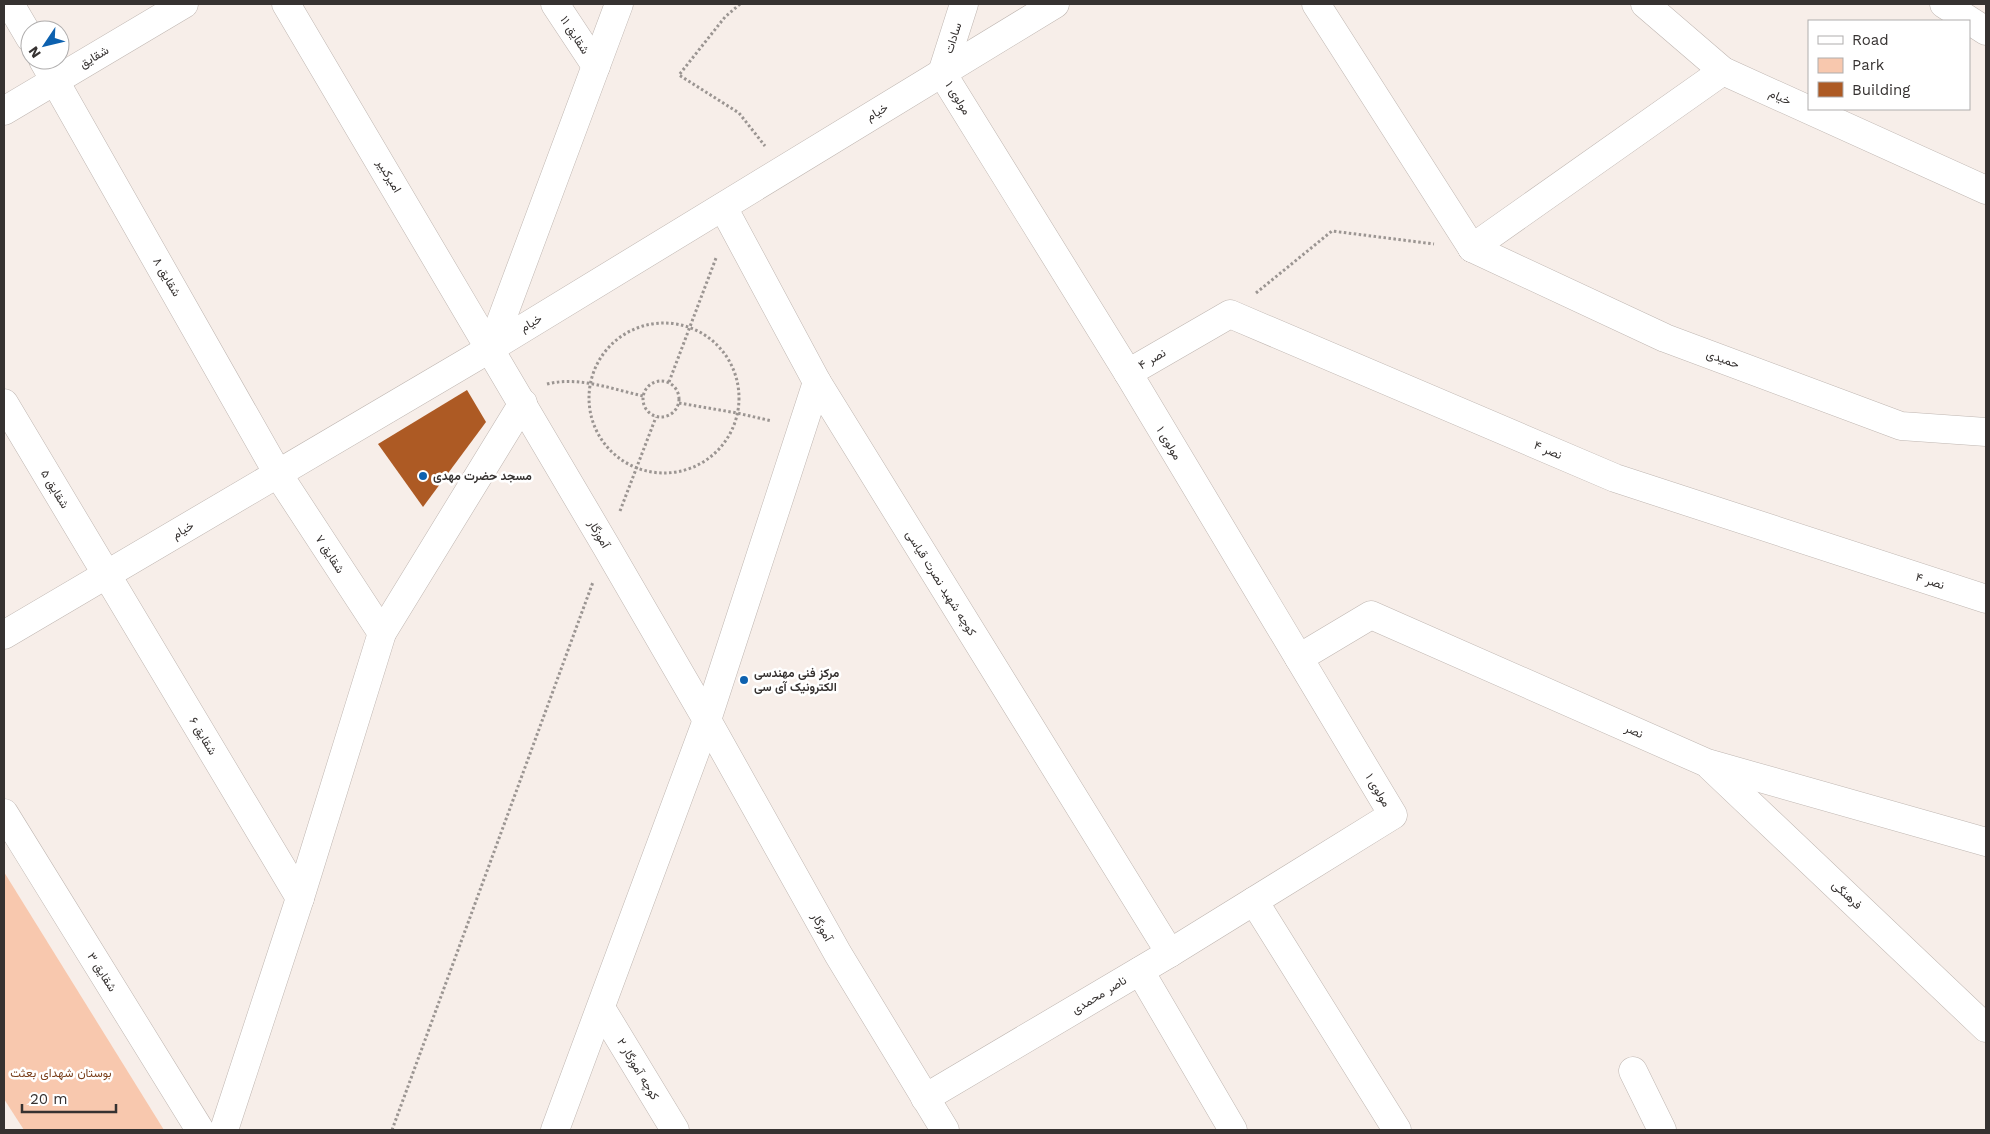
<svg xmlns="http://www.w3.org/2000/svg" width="1990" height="1134" font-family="'Work Sans',Vazirmatn,sans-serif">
	<rect width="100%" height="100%" fill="#f7eee9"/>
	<polygon fill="#f8c8ae" points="4,872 164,1130 24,1130 4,1099"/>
	<polygon fill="#ad5a24" points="467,390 486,422 423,507 378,444"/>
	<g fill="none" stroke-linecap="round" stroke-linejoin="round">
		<defs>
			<g id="street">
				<polyline points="10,4 30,38"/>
				<polyline points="286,4 606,546 707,720 838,954 945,1130"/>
				<polyline points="555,4 596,66"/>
				<polyline points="1316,4 1472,248"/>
				<polyline points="1645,4 1723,71 1986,190"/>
				<polyline points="1944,4 1986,31"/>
				<polyline points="43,60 278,474 382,633"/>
				<polyline points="4,111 184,4"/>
				<polyline points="723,207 817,382 1170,953"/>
				<polyline points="1472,248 1665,338 1901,426 1986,432"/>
				<polyline points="1472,248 1723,71"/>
				<polyline points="491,348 619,4"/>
				<polyline points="1128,373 1230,314 1615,478 1986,599"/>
				<polyline points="4,403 300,898"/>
				<polyline points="4,635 491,348 1055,4"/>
				<polyline points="1299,658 1371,615 1707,763 1986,842"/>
				<polyline points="1710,766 1986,1028"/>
				<polyline points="4,813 200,1130"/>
				<polyline points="1254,901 1397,1130"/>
				<polyline points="1140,971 1233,1130"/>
				<polyline points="601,1008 675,1130"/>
				<polyline points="1633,1071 1662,1130"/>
				<polyline points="925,1098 1170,953 1393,815 1128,373 942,73 964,4"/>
				<polyline points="224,1130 300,898 382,633 523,403"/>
				<polyline points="555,1130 707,720 817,382"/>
			</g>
		</defs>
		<use href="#street" stroke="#bfb6b1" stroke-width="29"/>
		<g stroke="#9b9592" stroke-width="3" stroke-dasharray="2.5 2.5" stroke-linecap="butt">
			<polyline points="740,4 725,17 679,75 739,113 765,146"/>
			<polyline points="1256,293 1332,231 1434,244"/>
			<circle cx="664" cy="398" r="75"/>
			<circle cx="661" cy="399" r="18"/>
			<polyline points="669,382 716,258"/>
			<path d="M547,384C578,376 612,389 643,396"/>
			<polyline points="679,403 737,413 772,421"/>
			<polyline points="620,511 656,417"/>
			<polyline points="392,1130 593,582"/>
		</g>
		<use href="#street" stroke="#fff" stroke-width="28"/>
	</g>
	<g fill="#0d61af" stroke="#fff" stroke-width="2">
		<circle cx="423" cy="476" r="5"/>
		<circle cx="744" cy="680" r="5"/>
	</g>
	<g text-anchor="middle" stroke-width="5" stroke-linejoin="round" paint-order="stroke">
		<g font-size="12" fill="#363231" stroke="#fff">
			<text transform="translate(575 35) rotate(57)" y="4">شقایق ۱۱</text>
			<text transform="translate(953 38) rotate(-72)" y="4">سادات</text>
			<text transform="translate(94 57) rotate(-31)" y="4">شقایق</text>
			<text transform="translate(1780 97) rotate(24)" y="4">خیام</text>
			<text transform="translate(958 98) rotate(58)" y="4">مولوی ۱</text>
			<text transform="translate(877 112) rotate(-31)" y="4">خیام</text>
			<text transform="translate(389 176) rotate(59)" y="4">امیرکبیر</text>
			<text transform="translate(167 277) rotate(60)" y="4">شقایق ۸</text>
			<text transform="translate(531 323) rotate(-31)" y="4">خیام</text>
			<text transform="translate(1152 359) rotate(-30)" y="4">نصر ۴</text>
			<text transform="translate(1723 359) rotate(20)" y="4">حمیدی</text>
			<text transform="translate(1169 443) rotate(59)" y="4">مولوی ۱</text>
			<text transform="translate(1548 450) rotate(23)" y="4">نصر ۴</text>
			<text transform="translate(55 489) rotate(59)" y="4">شقایق ۵</text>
			<text transform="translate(183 530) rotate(-30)" y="4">خیام</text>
			<text transform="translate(599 534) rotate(60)" y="4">آموزگار</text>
			<text transform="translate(330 554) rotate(57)" y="4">شقایق ۷</text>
			<text transform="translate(1930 581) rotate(18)" y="4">نصر ۴</text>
			<text transform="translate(941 583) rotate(58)" y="4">کوچه شهید نصرت قیاسی</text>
			<text transform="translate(1634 731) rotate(24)" y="4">نصر</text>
			<text transform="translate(203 736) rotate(59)" y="4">شقایق ۶</text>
			<text transform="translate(1378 790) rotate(59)" y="4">مولوی ۱</text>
			<text transform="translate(1847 895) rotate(43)" y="4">فرهنگی</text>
			<text transform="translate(822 927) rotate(61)" y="4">آموزگار</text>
			<text transform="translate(102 972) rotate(58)" y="4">شقایق ۳</text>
			<text transform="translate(1099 995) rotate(-31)" y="4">ناصر محمدی</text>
			<text transform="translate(638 1069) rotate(59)" y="4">کوچه آموزگار ۲</text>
		</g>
		<g font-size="12" font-weight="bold" fill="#363231" stroke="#fff" text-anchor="start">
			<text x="433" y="480">مسجد حضرت مهدی</text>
			<text x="754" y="677">مرکز فنی مهندسی<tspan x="754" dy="14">الکترونیک آی سی</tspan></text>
		</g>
		<g font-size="12" fill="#7a3f1b" stroke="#fff">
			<text x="61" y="1077">بوستان شهدای بعثت</text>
		</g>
	</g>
	<rect width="1990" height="1134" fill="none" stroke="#363231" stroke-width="10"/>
	<rect x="1808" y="20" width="162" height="90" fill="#ffffff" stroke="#afadad"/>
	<rect x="1818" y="36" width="25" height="8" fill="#ffffff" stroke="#afadad"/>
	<text x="1852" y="45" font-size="15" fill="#363231">Road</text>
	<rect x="1818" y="58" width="25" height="15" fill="#f8c8ae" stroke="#afadad"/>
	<text x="1852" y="70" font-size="15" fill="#363231">Park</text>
	<rect x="1818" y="82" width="25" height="15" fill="#ad5a24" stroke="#afadad"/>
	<text x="1852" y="95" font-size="15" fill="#363231">Building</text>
	<g transform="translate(45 45) rotate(235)"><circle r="24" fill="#ffffff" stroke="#afadad"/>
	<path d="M0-4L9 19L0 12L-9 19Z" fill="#0d61af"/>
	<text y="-8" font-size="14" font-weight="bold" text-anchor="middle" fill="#363231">N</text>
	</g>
	<path d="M22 1104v8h94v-8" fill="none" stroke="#363231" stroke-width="2.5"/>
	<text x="30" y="1104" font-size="15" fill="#363231" stroke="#ffffff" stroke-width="4" paint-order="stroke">20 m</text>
</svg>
